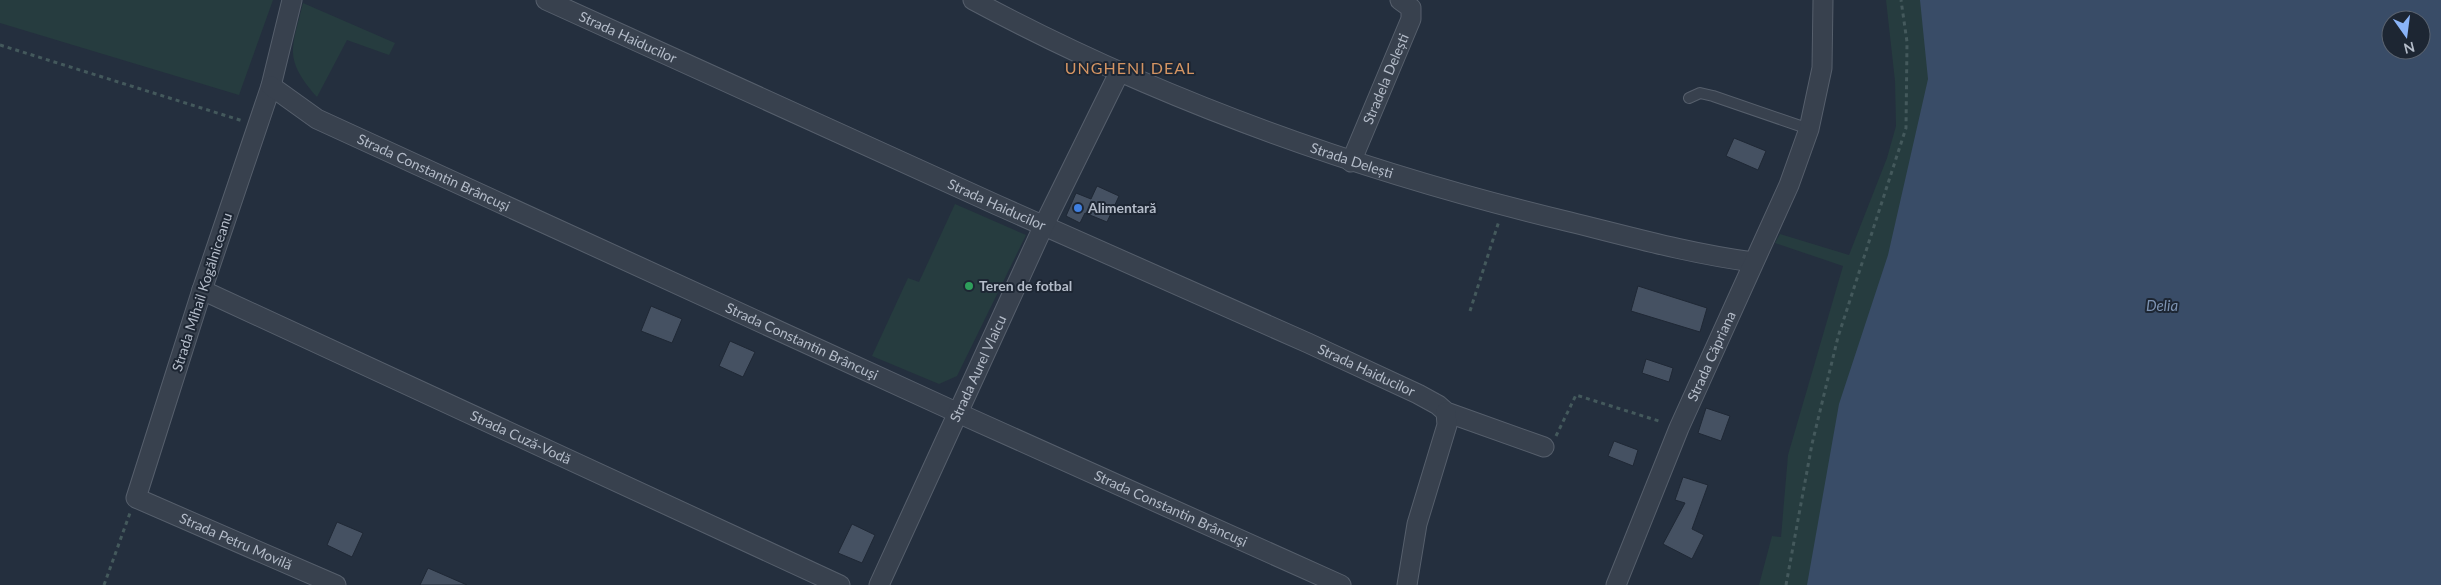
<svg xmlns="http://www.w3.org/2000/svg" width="2441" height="585" font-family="Lato,sans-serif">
	<rect width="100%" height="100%" fill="#242f3e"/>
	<g fill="#263c3f">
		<polygon points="0,0 273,0 239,95 0,23"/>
		<polygon points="1886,0 1951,0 1836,585 1759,585 1772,536 1781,537 1788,455 1843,266 1775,243 1780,234 1849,255 1887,158 1896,126 1895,81"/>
		<path d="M303,3L395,43L389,55L347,40L317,97C283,58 292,49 303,3Z"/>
		<polygon points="955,204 1026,235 957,376 939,384 872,356 908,278 919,282"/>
	</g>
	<path fill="#394c67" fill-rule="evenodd" d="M1920,0H2441V585H1807L1839,404L1888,255L1928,79ZM2391,20H2421V50H2391Z"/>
	<g fill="#455162" stroke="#1f2835">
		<polygon points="1734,138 1766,151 1758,170 1726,156"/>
		<polygon points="1097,186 1119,196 1107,222 1085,213 1080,223 1066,216 1076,193 1091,199"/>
		<polygon points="1638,286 1707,308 1700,332 1631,311"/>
		<polygon points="651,306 682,319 672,343 641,331"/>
		<polygon points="730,341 755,352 743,377 719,366"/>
		<polygon points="1646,359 1673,368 1669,382 1642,373"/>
		<polygon points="1706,408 1730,416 1721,441 1698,433"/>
		<polygon points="1614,441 1638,450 1633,466 1608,456"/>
		<polygon points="1683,477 1708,485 1692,529 1704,535 1692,559 1663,544 1685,503 1675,500"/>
		<polygon points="337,522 363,533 352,557 327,545"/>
		<polygon points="852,524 875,535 862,563 838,553"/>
		<polygon points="428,568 467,585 420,585"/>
	</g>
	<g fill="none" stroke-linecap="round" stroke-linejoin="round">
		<defs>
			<polyline id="lane" points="1689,98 1700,93 1713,96 1809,129"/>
			<g id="street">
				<path id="s1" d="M292,0L271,86L202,290L136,498L336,585"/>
				<path id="s2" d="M546,0L997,205L1308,343L1418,394L1438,405L1446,412L1544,447"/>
				<path id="s3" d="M973,0C1163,102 1361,172 1570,222C1631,237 1691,254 1753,262"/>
				<path id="s4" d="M271,86L317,119L958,413L1341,585"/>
				<path id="s5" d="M1351,162L1411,19V8L1400,0"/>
				<path id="s6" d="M202,290L840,585"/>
				<path id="s7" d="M879,585L1044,225L1119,73"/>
				<polyline points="1407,585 1417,524 1447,425 1446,412"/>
				<path id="s8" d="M1616,585L1679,428L1789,185L1809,129L1822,68L1823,0"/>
			</g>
		</defs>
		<use href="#lane" stroke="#565f6c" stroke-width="12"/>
		<use href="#street" stroke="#565f6c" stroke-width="21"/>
		<g stroke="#44595c" stroke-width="3" stroke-dasharray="4 4" stroke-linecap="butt">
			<polyline points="0,45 243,121"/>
			<polyline points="1470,311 1499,221"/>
			<polyline points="1556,436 1576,395 1662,422"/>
			<polyline points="104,585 130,513"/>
			<polyline points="1786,585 1812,444 1838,337 1906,128 1907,42 1901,0"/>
		</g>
		<use href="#lane" stroke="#38414e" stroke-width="10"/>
		<use href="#street" stroke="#38414e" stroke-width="19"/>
	</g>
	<circle fill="#3f7fe0" stroke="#1d2633" stroke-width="2" cx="1078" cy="208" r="5"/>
	<circle fill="#2e9e5b" stroke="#1d2633" stroke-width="2" cx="969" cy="286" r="5"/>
	<g text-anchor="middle" stroke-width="4" stroke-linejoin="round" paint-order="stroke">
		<g font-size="14" fill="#b4bcc9" stroke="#1d2633">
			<text dy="5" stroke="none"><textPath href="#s2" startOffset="90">Strada Haiducilor</textPath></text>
			<text dy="5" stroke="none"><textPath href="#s5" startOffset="90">Stradela Delești</textPath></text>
			<text dy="5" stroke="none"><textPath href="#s3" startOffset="412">Strada Delești</textPath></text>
			<text dy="5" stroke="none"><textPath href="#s4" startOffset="185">Strada Constantin Brâncuşi</textPath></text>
			<text dy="5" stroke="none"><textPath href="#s2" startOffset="495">Strada Haiducilor</textPath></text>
			<text transform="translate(202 292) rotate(-72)" y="5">Strada Mihail Kogălniceanu</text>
			<text dy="5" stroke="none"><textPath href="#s4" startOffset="590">Strada Constantin Brâncuşi</textPath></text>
			<text dy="5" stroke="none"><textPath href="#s8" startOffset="248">Strada Căpriana</textPath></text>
			<text dy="5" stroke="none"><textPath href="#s7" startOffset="238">Strada Aurel Vlaicu</textPath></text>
			<text dy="5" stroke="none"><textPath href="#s2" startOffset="900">Strada Haiducilor</textPath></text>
			<text dy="5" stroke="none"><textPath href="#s6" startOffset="351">Strada Cuză-Vodă</textPath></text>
			<text dy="5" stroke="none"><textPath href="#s4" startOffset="995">Strada Constantin Brâncuşi</textPath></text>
			<text dy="5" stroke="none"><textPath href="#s1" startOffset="631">Strada Petru Movilă</textPath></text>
		</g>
		<g font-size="14" font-weight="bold" fill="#b4bcc9" stroke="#1d2633" text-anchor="start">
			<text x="1088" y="213">Alimentară</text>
			<text x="979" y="291">Teren de fotbal</text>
		</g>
		<g font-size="15" font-style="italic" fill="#7c92b1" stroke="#1d2633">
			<text x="2162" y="311">Delia</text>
		</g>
		<g font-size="16" letter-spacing="1" fill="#d59563" stroke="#1d2633">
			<text x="1130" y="74">UNGHENI DEAL</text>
		</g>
	</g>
	<g transform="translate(2406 35) rotate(166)"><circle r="24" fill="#1d2633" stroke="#59626f"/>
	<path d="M0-4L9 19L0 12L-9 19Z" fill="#8ab4f8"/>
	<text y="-8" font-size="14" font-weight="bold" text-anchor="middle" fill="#b4bcc9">N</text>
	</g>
</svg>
